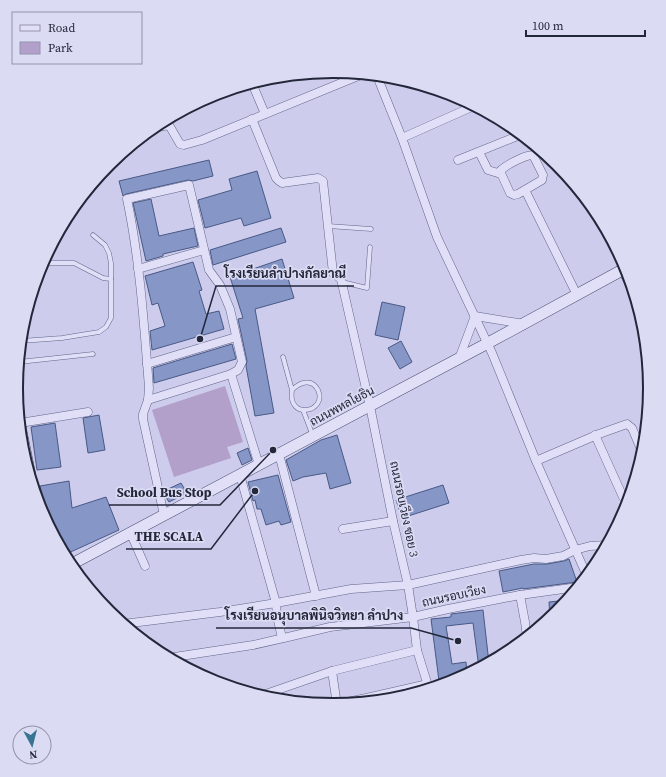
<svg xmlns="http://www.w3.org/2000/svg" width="666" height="777" font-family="'Source Serif 4',Sarabun,serif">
	<rect width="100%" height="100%" fill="#cdccec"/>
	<polygon fill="#b3a0ca" points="225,386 243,442 227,447 231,458 174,477 152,410"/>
	<g fill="#8596c7" stroke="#495985">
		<polygon points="209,160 213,176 193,181 188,180 126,194 123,196 119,181"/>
		<polygon points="257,171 271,218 244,226 241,218 205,228 198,200 232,190 229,179"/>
		<polygon points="151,199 159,236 194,228 198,246 163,254 163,256 146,261 133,203"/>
		<polygon points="281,228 286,242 213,265 210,250"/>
		<polygon points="282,259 294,298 255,309 274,413 255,416 246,366 247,361 238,319 243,318 230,277"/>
		<polygon points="193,262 202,290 199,291 206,314 219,311 224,329 152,350 150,331 165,326 158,303 152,305 145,276"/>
		<polygon points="382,302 405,307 398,340 375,335"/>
		<polygon points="401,341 412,362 400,369 388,348"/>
		<polygon points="232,344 236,359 154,383 153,368"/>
		<polygon points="99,415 105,450 88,453 83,418"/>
		<polygon points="55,423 61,467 37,470 31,427"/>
		<polygon points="337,435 351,483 330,489 326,473 303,477 293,481 286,460 321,440"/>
		<polygon points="248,448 252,460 242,465 237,453"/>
		<polygon points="278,475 291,522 281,525 279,521 266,525 261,509 257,509 255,500 253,501 248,482"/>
		<polygon points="69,481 72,508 106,497 119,530 64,555 50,528 40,486"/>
		<polygon points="181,483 187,493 169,502 165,496 164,491"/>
		<polygon points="443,485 449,503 402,518 396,500"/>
		<polygon points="569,559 577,582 523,589 523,588 503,592 499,571 534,564 547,564 564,561"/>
		<polygon points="568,600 557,613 550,618 549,602"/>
		<polygon points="483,610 489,663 479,668 473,623 446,626 452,664 466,662 467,674 460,679 439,681 431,619 451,617 451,614"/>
	</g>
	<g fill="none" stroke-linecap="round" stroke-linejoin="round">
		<defs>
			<g id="lane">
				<polyline points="328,226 371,229"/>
				<polyline points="42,263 74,263 103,278 111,279"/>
				<polyline points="342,282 367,288 370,247"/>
				<polyline points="21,341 62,338 99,332 106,327 111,318 111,263 109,253 105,245 93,235"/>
				<path d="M283,357L292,390C287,421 328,412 318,390C312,378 300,382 292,390"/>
				<polyline points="19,362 93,354"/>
				<polyline points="303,410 313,436"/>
				<polyline points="337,702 366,696 423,683"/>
			</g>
			<g id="street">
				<polyline points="377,76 402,138 437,237 492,353 536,461 587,576"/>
				<polyline points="252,83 265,114"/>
				<polyline points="252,119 276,178 279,181 282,183 318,178 323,181 333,273 341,279 370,406 393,521 408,585 413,617 417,650 429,689"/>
				<polyline points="153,128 169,125 180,144 184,145 202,140 363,74"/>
				<polyline points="402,138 474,106"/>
				<polyline points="479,152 488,170 501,174"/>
				<path d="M533,155L543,175L542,180L518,194L514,195L510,193L500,171C506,165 525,155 533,155Z"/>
				<polyline points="458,160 515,137"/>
				<polyline points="525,190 577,295"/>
				<polyline points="138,269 204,250"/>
				<polyline points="622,270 632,288"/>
				<polyline points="459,359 475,316 524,324"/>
				<polyline points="147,364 236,337"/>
				<polyline points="148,400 231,374"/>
				<polyline points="20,423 88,412"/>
				<polyline points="595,435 623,497"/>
				<polyline points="279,454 316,596"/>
				<polyline points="536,461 599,434 627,424 632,428 643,454"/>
				<polyline points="240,475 276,603 277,616 282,638"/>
				<path d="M164,515L143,419V414L148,400L149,388C144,324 140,261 127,199L189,185L209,270L220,285L230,309L242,362L238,370L231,374L259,465"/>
				<polyline points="343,529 393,521"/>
				<polyline points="130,532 145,566"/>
				<polyline points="520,595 525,622 527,637"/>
				<polyline points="123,624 220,612 276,603 351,589 408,585 521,560 534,558 546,559 563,556 575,550 590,546 607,545"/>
				<polyline points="168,658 253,645 288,637 330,627 413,617 448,609 520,595 578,587"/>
				<polyline points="332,671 337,705"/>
				<polyline points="260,696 332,671 417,650"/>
			</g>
			<g id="secondary">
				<polyline points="19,421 30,475"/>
				<polyline points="70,565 488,343 626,268"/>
			</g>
		</defs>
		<use href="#lane" stroke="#616688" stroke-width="5"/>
		<use href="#street" stroke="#616688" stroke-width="9"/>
		<use href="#secondary" stroke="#444a6a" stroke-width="12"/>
		<use href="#lane" stroke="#e0dff7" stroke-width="4"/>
		<use href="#street" stroke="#e0dff7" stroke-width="8"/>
		<use href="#secondary" stroke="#e0dff7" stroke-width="11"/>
	</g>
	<g text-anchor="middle" stroke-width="3.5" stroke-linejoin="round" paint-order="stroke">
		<g font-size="12" fill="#23273a" stroke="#dcdbf4">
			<text transform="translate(342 406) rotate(-28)" y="4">ถนนพหลโยธิน</text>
			<text transform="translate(404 509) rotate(78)" y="4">ถนนรอบเวียง ซอย 3</text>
			<text transform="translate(454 596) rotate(-12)" y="4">ถนนรอบเวียง</text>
		</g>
	</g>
	<path d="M0 0H666V777H0ZM23 388a310 310 0 1 1 620 0a310 310 0 1 1-620 0Z" fill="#dcdbf4" fill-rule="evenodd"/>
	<path fill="none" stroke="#23273a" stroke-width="2" d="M23 388a310 310 0 1 1 620 0a310 310 0 1 1-620 0Z"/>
	<path fill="none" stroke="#23273a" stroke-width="1.5" d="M200 339L216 286H354M273 450L220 505H109M255 491L211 549H126M458 641L411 628H216"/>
	<g fill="#23273a" stroke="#dcdbf4" stroke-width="1.5">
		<circle cx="200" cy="339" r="4"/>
		<circle cx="273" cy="450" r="4"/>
		<circle cx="255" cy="491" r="4"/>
		<circle cx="458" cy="641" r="4"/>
	</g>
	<g font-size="13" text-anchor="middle" font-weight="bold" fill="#23273a" stroke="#dcdbf4" stroke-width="3.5" stroke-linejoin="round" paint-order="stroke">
		<text x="285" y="278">โรงเรียนลำปางกัลยาณี</text>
		<text x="164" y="497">School Bus Stop</text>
		<text x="169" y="541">THE SCALA</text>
		<text x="314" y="620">โรงเรียนอนุบาลพินิจวิทยา ลำปาง</text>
	</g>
	<rect x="12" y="12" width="130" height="52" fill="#dcdbf4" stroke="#9293aa"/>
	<rect x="20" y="25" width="20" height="6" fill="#e0dff7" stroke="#9293aa"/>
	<text x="48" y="32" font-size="12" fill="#23273a">Road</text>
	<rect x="20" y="42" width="20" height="12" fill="#b3a0ca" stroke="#9293aa"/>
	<text x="48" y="52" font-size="12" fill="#23273a">Park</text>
	<g transform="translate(32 745) rotate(173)"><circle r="19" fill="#dcdbf4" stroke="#9293aa"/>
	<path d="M0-3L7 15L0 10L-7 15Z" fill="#367492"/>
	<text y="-6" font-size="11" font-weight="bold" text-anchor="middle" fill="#23273a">N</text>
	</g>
	<path d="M526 30v6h119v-6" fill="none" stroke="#23273a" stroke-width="2"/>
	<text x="532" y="30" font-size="12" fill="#23273a" stroke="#dcdbf4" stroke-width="3" paint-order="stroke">100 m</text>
</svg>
